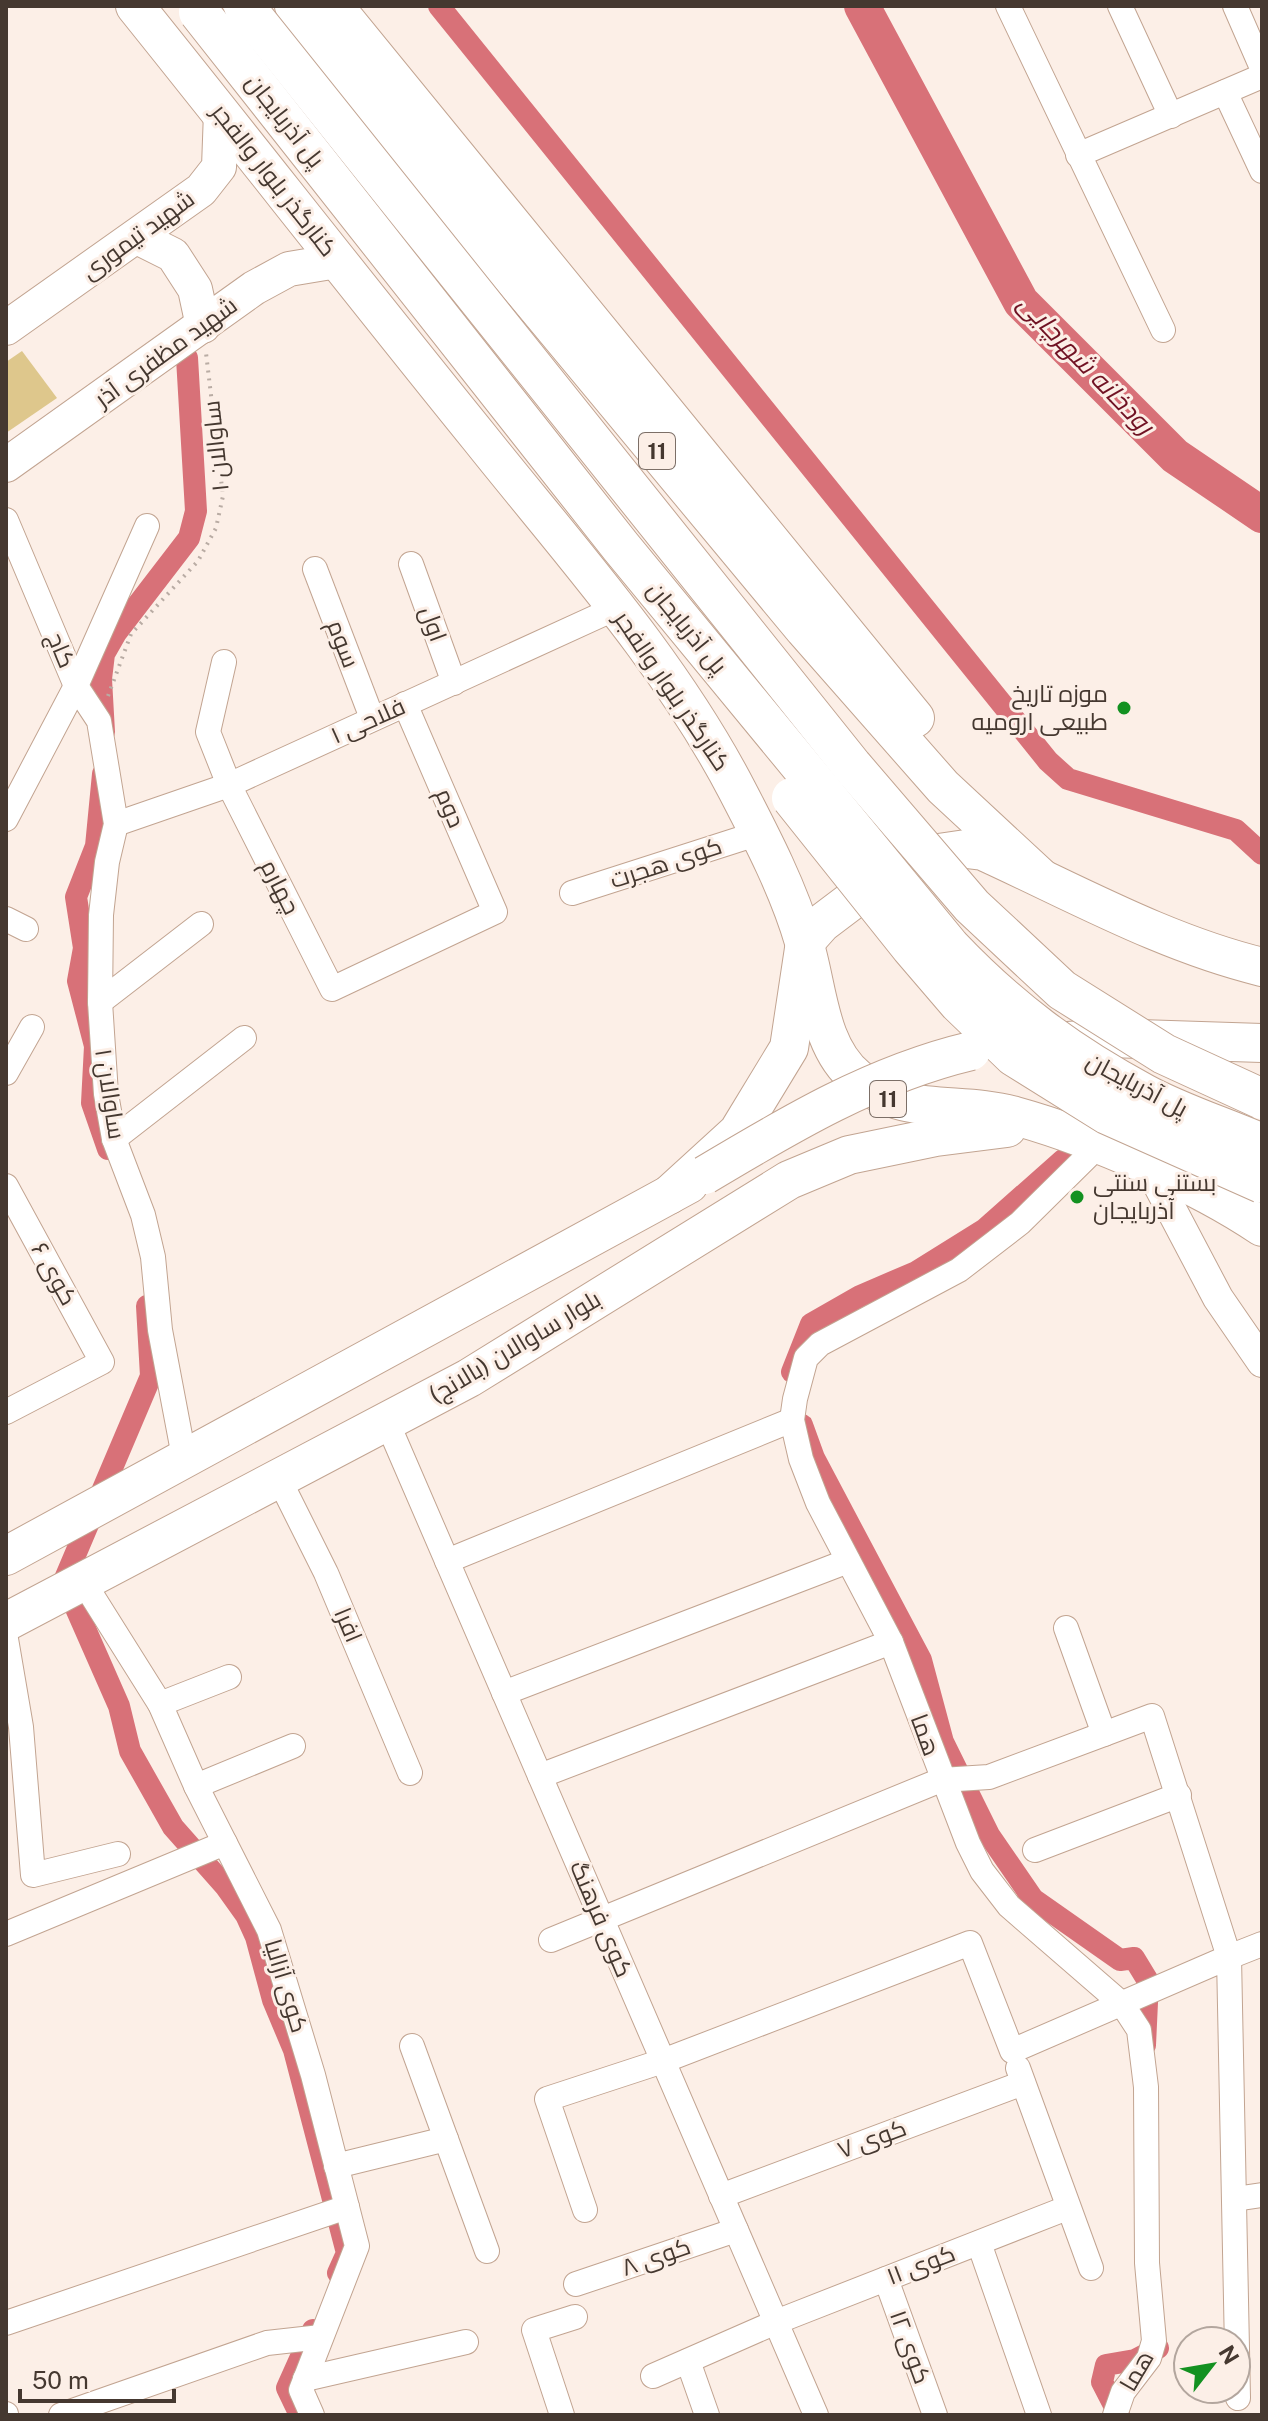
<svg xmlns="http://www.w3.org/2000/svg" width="1268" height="2421" font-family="'Public Sans',Cairo,sans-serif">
	<rect width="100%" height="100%" fill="#fcefe7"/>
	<polygon fill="#dec78c" points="22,351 57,398 6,433 6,362"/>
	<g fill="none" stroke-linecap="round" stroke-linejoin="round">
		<g stroke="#d87178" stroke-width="22">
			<polyline points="439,6 1048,761 1068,779 1236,830 1262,854"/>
			<polyline points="104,732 101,679 104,654 116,633 189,538 196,511 187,358"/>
			<polyline points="103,774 96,846 76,897 84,948 78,981 95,1046 92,1103 108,1149"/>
			<polyline points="147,1306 151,1376 64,1581 119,1706 130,1751 173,1827 226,1887 246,1915 256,1937 273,2000 294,2050 347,2253 338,2273"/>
			<polyline points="792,1372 811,1324 860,1296 916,1272 985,1229 1063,1160 1091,1145"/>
			<polyline points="802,1425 814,1458 921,1660 943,1742 989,1835 1033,1899 1120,1960 1134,1958 1148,1981 1145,2045"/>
			<polyline points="300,2415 287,2388 313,2330"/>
			<polyline points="1119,2415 1102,2382 1106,2365 1135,2360 1158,2348"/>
		</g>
		<polyline stroke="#d87178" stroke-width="36" points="862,6 1021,302 1175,456 1262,515"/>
		<defs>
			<g id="minor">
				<polyline points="1008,6 1163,330"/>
				<polyline points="1120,6 1171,116"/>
				<polyline points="1235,6 1262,68"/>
				<polyline points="1225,92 1262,171"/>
				<polyline points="1078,155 1262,76"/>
				<polyline points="6,520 76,686 99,721 116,824 107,862 101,915 100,1002 106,1094 114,1139 143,1215 153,1257 160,1330 185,1462"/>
				<polyline points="411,564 454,683"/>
				<polyline points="315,569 372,718"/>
				<polyline points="224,662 208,732 229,785 332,989 495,912 405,704"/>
				<polyline points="6,819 76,686 147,526"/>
				<polyline points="116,824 229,785 616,608"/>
				<polyline points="572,893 759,833"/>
				<polyline points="6,919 26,929"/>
				<polyline points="100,1002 201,924"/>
				<polyline points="6,1073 32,1027"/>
				<polyline points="114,1139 244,1038"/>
				<polyline points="1098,1146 1020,1223 959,1270 820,1344 806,1358 795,1399 792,1420 801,1459 818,1503 891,1642 968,1843 982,1871 1009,1906 1122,2004 1139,2030 1146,2087 1147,2263 1154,2341 1149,2358 1123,2392 1115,2415"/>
				<polyline points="6,1186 102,1362 6,1412"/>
				<polyline points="387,1422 816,2415"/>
				<polyline points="279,1479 326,1573 410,1773"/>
				<polyline points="447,1561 792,1420"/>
				<polyline points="84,1583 160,1704 196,1786 269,1930 313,2075 357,2246 301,2390 312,2415"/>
				<polyline points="1066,1628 1104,1734 1152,1716 1229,1957 1262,1944"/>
				<polyline points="6,1639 21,1727 33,1875 118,1854"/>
				<polyline points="504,1693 848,1561"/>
				<polyline points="160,1704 229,1677"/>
				<polyline points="540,1776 891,1642"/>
				<polyline points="196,1786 293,1746"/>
				<polyline points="1035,1850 1179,1795"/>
				<polyline points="6,1934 225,1843"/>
				<polyline points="551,1940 941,1780 989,1777 1104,1734"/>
				<polyline points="412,2046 487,2251"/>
				<polyline points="1018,2068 1091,2268"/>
				<polyline points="336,2166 446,2139"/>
				<polyline points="721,2196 1023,2083"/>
				<polyline points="1235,2199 1262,2195"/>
				<polyline points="585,2210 547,2099 663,2061 970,1943 1012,2051 1229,1957 1238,2398"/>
				<polyline points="979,2243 1039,2415"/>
				<polyline points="886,2279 935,2415"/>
				<polyline points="576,2284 736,2230"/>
				<polyline points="6,2323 347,2207"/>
				<polyline points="688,2361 707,2415"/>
				<polyline points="653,2376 776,2322 1067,2208"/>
				<polyline points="305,2379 466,2342"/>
				<polyline points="6,2414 6,2415"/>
				<polyline points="61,2415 267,2343 321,2337"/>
				<polyline points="562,2415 534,2330 575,2317"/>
			</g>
			<polyline id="tertiary" points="1150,1169 1218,1298 1262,1362"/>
			<g id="secondary">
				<polyline points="137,237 173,255 195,289 203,326"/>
				<polyline points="6,328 201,190 219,167 221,112"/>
				<polyline points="6,465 254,288 289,269 337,261"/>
			</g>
			<g id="primary">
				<path d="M135,6C250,149 363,294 479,437C569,550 670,661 737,790C762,838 789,890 804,942C818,986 818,1046 857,1078C904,1118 960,1100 1015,1116C1091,1137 1197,1183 1262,1227"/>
				<polyline points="294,6 466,222 804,629 943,787 1040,877"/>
				<polyline points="334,6 915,718"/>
				<polyline points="1041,1043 1109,1038 1262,1043"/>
				<path d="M669,1195L738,1132L789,1048L805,942L822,923L867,889L932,854L966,849L983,851C1075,893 1164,943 1262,967"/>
				<polyline points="6,1556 689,1184"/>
				<polyline points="6,1622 469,1378 789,1180 849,1155 936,1137 1007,1128"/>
			</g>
		</defs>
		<use href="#minor" stroke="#c2a491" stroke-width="26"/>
		<use href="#tertiary" stroke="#c2a491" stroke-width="32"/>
		<use href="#secondary" stroke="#c2a491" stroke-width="36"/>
		<use href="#primary" stroke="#c2a491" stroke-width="40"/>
		<polyline stroke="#b9aca4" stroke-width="4" stroke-dasharray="2 6" stroke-linecap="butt" points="108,696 131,634 198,561 216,528 223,496 206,353"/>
		<use href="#minor" stroke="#fff" stroke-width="24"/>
		<use href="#tertiary" stroke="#fff" stroke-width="30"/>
		<use href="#secondary" stroke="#fff" stroke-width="34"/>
		<use href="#primary" stroke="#fff" stroke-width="38"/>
		<defs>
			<path id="primary-bridge" d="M705,1175C790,1124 874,1074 971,1051"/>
			<g id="trunk-bridge">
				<polyline points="244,6 852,766 972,906 1062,990 1164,1054 1262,1099"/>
				<path d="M199,12L621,547L950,947C1009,1009 1068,1053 1144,1094C1181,1114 1223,1127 1262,1144"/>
				<polyline points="792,798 911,947 959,1003 1014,1056 1107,1114 1262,1183"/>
			</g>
		</defs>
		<use href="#primary-bridge" stroke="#c2a491" stroke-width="40" stroke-linecap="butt"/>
		<use href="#trunk-bridge" stroke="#c2a491" stroke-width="42" stroke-linecap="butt"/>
		<use href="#primary-bridge" stroke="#fff" stroke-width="38"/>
		<use href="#trunk-bridge" stroke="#fff" stroke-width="40"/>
	</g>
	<g fill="#139121" stroke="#fcefe7" stroke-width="3">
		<circle cx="1124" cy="708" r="8"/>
		<circle cx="1077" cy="1197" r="8"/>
	</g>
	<g text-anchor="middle" stroke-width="6" stroke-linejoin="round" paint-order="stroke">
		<g fill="#fcefe7" stroke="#7c6f67" stroke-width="2">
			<rect x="639" y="433" width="36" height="36" rx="6"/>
			<rect x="870" y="1081" width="36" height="36" rx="6"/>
		</g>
		<g font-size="22" font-weight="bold" fill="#453830">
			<text x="657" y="459">11</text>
			<text x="888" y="1107">11</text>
		</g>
		<g font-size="24" fill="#453830" stroke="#fcefe7">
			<text transform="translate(285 121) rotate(52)" y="8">پل آذربایجان</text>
			<text transform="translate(274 180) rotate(52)" y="8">کنارگذر بلوار والفجر</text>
			<text transform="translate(138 235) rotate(-36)" y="8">شهید تیموری</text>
			<text transform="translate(166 352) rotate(-36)" y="8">شهید مظفری آذر</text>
			<text transform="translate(216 446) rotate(-96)" y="8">ساوالان ۱</text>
			<text transform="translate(433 624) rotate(70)" y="8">اول</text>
			<text transform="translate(687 628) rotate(51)" y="8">پل آذربایجان</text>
			<text transform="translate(343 644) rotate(69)" y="8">سوم</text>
			<text transform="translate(61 650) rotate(67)" y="8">کاج</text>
			<text transform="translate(672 691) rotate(56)" y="8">کنارگذر بلوار والفجر</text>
			<text transform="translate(368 721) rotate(-24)" y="8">فلاحی ۱</text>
			<text transform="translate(450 808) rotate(67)" y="8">دوم</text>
			<text transform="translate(666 863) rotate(-18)" y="8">کوی هجرت</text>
			<text transform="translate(280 887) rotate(63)" y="8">چهارم</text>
			<text transform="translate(1137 1085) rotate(28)" y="8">پل آذربایجان</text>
			<text transform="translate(110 1094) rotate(81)" y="8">ساوالان ۱</text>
			<text transform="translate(54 1274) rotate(61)" y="8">کوی ۶</text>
			<text transform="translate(515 1347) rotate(-31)" y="8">بلوار ساوالان (بالانج)</text>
			<text transform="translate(348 1625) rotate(67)" y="8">افرا</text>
			<text transform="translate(925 1735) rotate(70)" y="8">هما</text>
			<text transform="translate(601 1919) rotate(67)" y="8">کوی فرهنگ</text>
			<text transform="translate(286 1986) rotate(73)" y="8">کوی آزالیا</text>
			<text transform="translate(872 2139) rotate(-20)" y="8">کوی ۷</text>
			<text transform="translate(656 2257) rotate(-19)" y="8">کوی ۸</text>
			<text transform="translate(921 2265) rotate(-21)" y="8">کوی ۱۱</text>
			<text transform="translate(910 2347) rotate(70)" y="8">کوی ۱۲</text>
			<text transform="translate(1137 2371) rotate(-60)" y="8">هما</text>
		</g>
		<g font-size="24" fill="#453830" stroke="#fcefe7" text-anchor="end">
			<text x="1108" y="702">موزه تاریخ<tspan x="1108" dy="28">طبیعی ارومیه</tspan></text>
			<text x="1093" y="1191" text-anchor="start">بستنی سنتی<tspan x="1093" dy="28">آذربایجان</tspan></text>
		</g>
		<g font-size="26" font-style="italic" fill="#701223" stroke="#fcefe7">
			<text transform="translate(1086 364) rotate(46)" y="9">رودخانه شهرچایی</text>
		</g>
	</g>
	<rect width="1268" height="2421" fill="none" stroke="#453830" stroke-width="16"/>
	<g transform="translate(1212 2365) rotate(59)"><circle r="38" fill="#fcefe7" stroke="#b3a69e" stroke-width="2"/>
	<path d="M0-6L14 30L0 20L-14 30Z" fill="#139121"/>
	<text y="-12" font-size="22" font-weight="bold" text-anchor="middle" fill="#453830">N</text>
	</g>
	<path d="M20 2389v12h154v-12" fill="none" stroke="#453830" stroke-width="4"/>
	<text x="32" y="2389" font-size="24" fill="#453830" stroke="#fcefe7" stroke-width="6" paint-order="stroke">50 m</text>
</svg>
